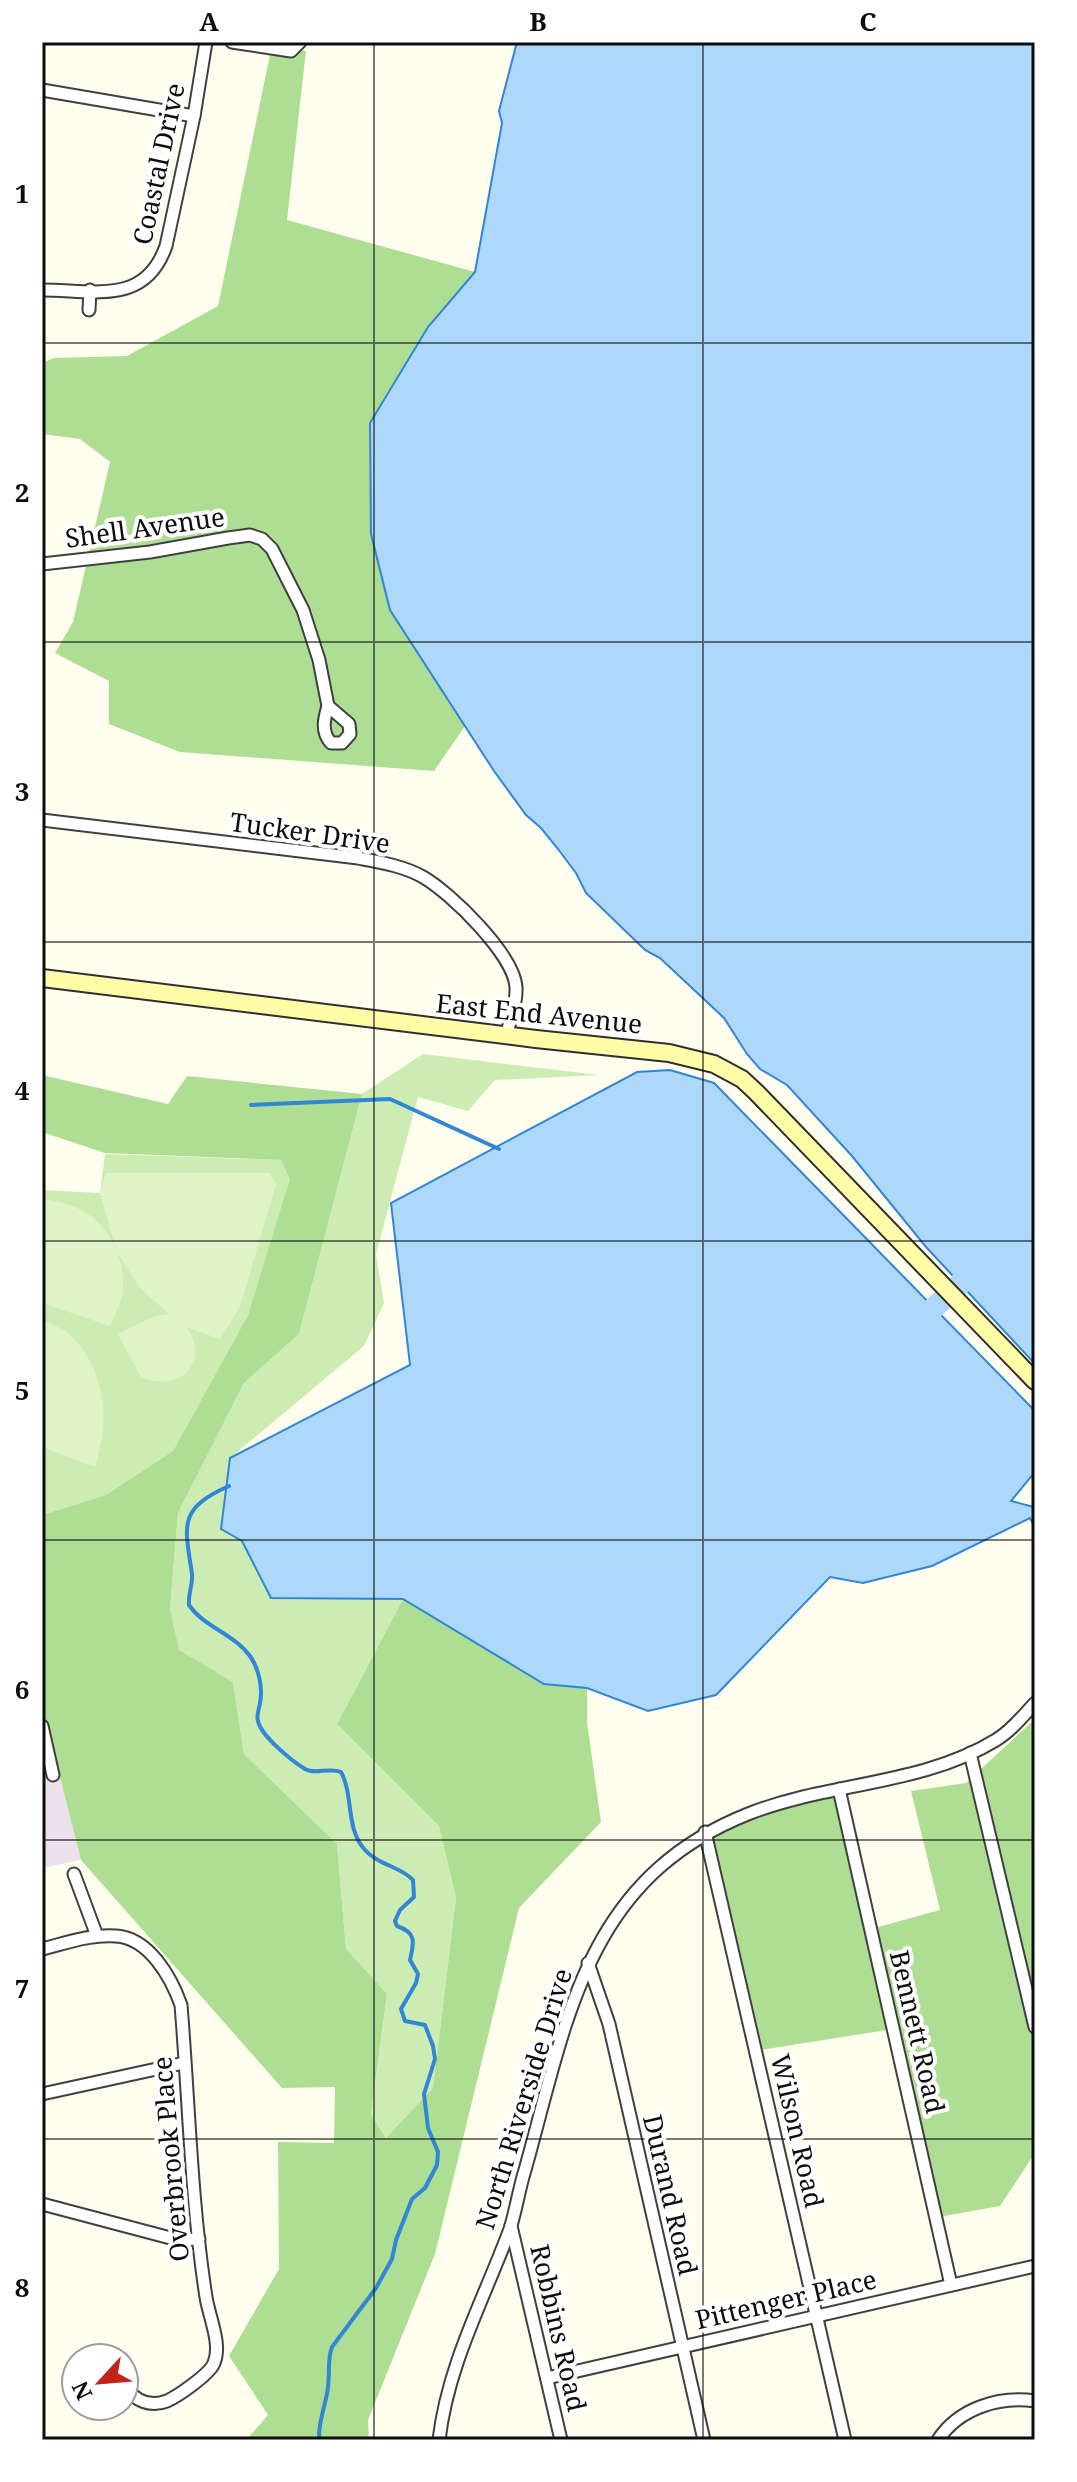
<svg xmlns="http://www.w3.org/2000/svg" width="1077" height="2482" font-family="'Noto Serif',serif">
	<rect width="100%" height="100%" fill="#fffded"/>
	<polygon fill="#ece1ed" points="42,1706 81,1860 42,1868"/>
	<g fill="#cdecb4">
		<polygon points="423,1054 599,1075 495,1080 468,1111 418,1097 376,1254 384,1303 364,1346 230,1458 242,1541 271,1598 403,1599 337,1724 439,1826 456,1898 433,2088 387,2139 371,2114 387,1995 346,1949 337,1844 244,1754 233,1682 178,1650 170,1609 178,1513 244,1383 299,1334 362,1094"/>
		<polygon points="105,1154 281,1160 291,1179 248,1315 173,1451 106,1495 42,1515 42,1190 100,1193"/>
	</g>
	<g fill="#aede93">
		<polygon points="272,45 306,51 287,220 475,272 428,327 390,610 465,726 434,771 180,752 109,724 109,681 55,653 73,622 110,462 80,439 42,434 42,363 54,358 127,356 218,306"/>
		<polygon points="42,1075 168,1104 187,1076 362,1094 299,1334 244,1383 178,1513 170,1609 179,1650 233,1682 244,1754 337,1844 346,1949 387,1994 371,2114 386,2138 433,2088 456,1898 439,1826 337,1724 403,1599 544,1684 587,1688 587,1722 601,1822 519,1908 435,2254 368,2420 369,2440 249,2440 248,2438 268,2415 229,2356 279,2269 278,2142 334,2143 335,2087 282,2088 81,1860 42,1706 42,1515 106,1495 173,1451 248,1315 290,1179 281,1160 105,1153 42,1132"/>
		<polygon points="1035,1719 1035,2153 1000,2206 933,2218 887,2030 760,2050 707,1830 837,1789 871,1929 940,1910 911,1791 966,1783"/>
	</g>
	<g fill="#e0f3c7">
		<path d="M106,1173H270L276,1184L240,1307L220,1339L186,1327C212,1361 179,1394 141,1377L118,1334L155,1316L169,1314L140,1288L117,1252L100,1193Z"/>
		<path d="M42,1198C52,1201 63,1202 72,1206C104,1217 124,1252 123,1285C123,1299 116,1313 110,1326L42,1303Z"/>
		<path d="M42,1319C50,1324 62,1328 69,1334C107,1369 110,1421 95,1467L42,1447Z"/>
	</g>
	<g fill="#aed8fa" stroke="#3186d6" stroke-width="2">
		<polygon points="517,42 1035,42 1035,1364 926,1247 852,1156 787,1085 760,1069 747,1054 724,1018 660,958 645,950 586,893 576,873 558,849 541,828 526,815 494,771 390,610 371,534 370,423 428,327 475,272 502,123 499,111"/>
		<polygon points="670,1070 714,1083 1035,1411 1035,1472 1011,1501 1034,1507 1035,1528 1030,1518 932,1566 863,1583 830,1577 716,1695 648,1711 587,1688 544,1684 403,1599 271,1598 242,1541 221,1529 230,1458 410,1365 391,1203 637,1072"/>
	</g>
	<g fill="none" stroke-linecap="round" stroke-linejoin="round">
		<g stroke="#3186d6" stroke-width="4">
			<polyline points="251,1105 390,1099 499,1149"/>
			<path d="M229,1486C177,1509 185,1526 192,1574C193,1584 188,1594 189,1605C204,1627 234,1634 250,1656C259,1669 263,1688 260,1703C259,1710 256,1715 258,1721C261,1736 292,1761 305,1769C315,1775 329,1767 341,1772C354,1796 345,1828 365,1850C378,1865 400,1866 413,1880L414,1897L400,1910L395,1921L397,1926C417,1933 414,1942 410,1960L418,1974L416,1983L401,2009L405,2021L425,2025L433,2046L435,2059L424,2094L428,2128L438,2152L437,2165L425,2188L412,2199L396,2240L392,2259L376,2288L332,2347C327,2360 330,2373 328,2387C326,2405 318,2421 319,2440"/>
		</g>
		<polyline stroke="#aed8fa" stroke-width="22" points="913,1327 960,1284 976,1259"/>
		<defs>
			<g id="street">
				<polyline points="232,42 291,51 300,42"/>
				<polyline points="42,90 194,116"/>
				<path d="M42,290C94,290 145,306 166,246L194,116L206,42"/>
				<polyline points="89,310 90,290"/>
				<polyline points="42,564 150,552 228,538 250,535 262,539 272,549 303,610 319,660 328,706"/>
				<path d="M328,706L349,724L350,734L342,743H331C321,732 324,719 328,706Z"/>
				<path d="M42,820L358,858C379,862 404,866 423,877C451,893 514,955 516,987C517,1003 510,1021 506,1036"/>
				<polyline points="42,1726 53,1775"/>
				<polyline points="970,1753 1035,2027"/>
				<polyline points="839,1789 951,2285"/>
				<polyline points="705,1832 845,2440"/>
				<polyline points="74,1874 97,1936"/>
				<path d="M42,1949C66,1943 91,1934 116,1936C149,1938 171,1977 181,2005C189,2102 191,2201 206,2297C209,2317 222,2344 214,2363C210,2374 178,2396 167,2401C149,2408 135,2400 125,2387"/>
				<polyline points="588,1963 609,2024 704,2440"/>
				<polyline points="42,2094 184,2063"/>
				<polyline points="42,2204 178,2240 199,2239"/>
				<polyline points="511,2226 561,2440"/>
				<polyline points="547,2378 1035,2266"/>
				<path d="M439,2440C448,2364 484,2299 510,2229C516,2210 519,2189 525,2170C567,2020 585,1879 748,1814C828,1782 921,1786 996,1740C1011,1731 1023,1716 1035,1703"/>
				<path d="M938,2440C959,2408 999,2396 1035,2401"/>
			</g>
			<polyline id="secondary" points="42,978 536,1039 669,1053 714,1064 742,1079 756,1092 1035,1381"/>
		</defs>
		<use href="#street" stroke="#404040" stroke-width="15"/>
		<use href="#secondary" stroke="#2f2f2f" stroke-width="20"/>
		<use href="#street" stroke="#fff" stroke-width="11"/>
		<use href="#secondary" stroke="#fffca8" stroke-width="16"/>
	</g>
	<path fill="none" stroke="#0d0d0d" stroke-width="2" stroke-opacity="0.55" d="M374,42V2440M703,42V2440M42,343H1035M42,642H1035M42,942H1035M42,1241H1035M42,1540H1035M42,1840H1035M42,2139H1035"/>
	<g text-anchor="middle" stroke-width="8" stroke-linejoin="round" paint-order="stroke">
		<g font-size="26" fill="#0d0d0d" stroke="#fff">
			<text transform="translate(159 164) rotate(-78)" y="9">Coastal Drive</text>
			<text transform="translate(145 528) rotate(-8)" y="9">Shell Avenue</text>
			<text transform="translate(310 833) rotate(8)" y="9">Tucker Drive</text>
			<text transform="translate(539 1014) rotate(6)" y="9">East End Avenue</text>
			<text transform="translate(917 2032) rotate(77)" y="9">Bennett Road</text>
			<text transform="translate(524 2099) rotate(-73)" y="9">North Riverside Drive</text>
			<text transform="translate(797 2131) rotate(77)" y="9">Wilson Road</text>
			<text transform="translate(171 2159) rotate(-95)" y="9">Overbrook Place</text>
			<text transform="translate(670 2195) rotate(77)" y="9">Durand Road</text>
			<text transform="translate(786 2300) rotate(-13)" y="9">Pittenger Place</text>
			<text transform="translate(558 2328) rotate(77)" y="9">Robbins Road</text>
		</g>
	</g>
	<rect width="1077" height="2482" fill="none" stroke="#ffffff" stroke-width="88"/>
	<g transform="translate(100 2382) rotate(244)"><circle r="38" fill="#ffffff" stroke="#9e9e9e" stroke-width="2"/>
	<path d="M0-6L14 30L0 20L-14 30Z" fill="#c6221c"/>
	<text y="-12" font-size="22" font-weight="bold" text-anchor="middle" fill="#0d0d0d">N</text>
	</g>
	<rect x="44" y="44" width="989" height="2394" fill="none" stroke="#0d0d0d" stroke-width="3"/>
	<g font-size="26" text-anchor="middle" font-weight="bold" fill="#0d0d0d">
		<text x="209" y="31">A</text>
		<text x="538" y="31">B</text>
		<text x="868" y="31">C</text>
		<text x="22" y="203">1</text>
		<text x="22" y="502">2</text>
		<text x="22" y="801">3</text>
		<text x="22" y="1100">4</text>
		<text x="22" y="1400">5</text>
		<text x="22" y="1699">6</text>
		<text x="22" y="1998">7</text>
		<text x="22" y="2297">8</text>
	</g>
</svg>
